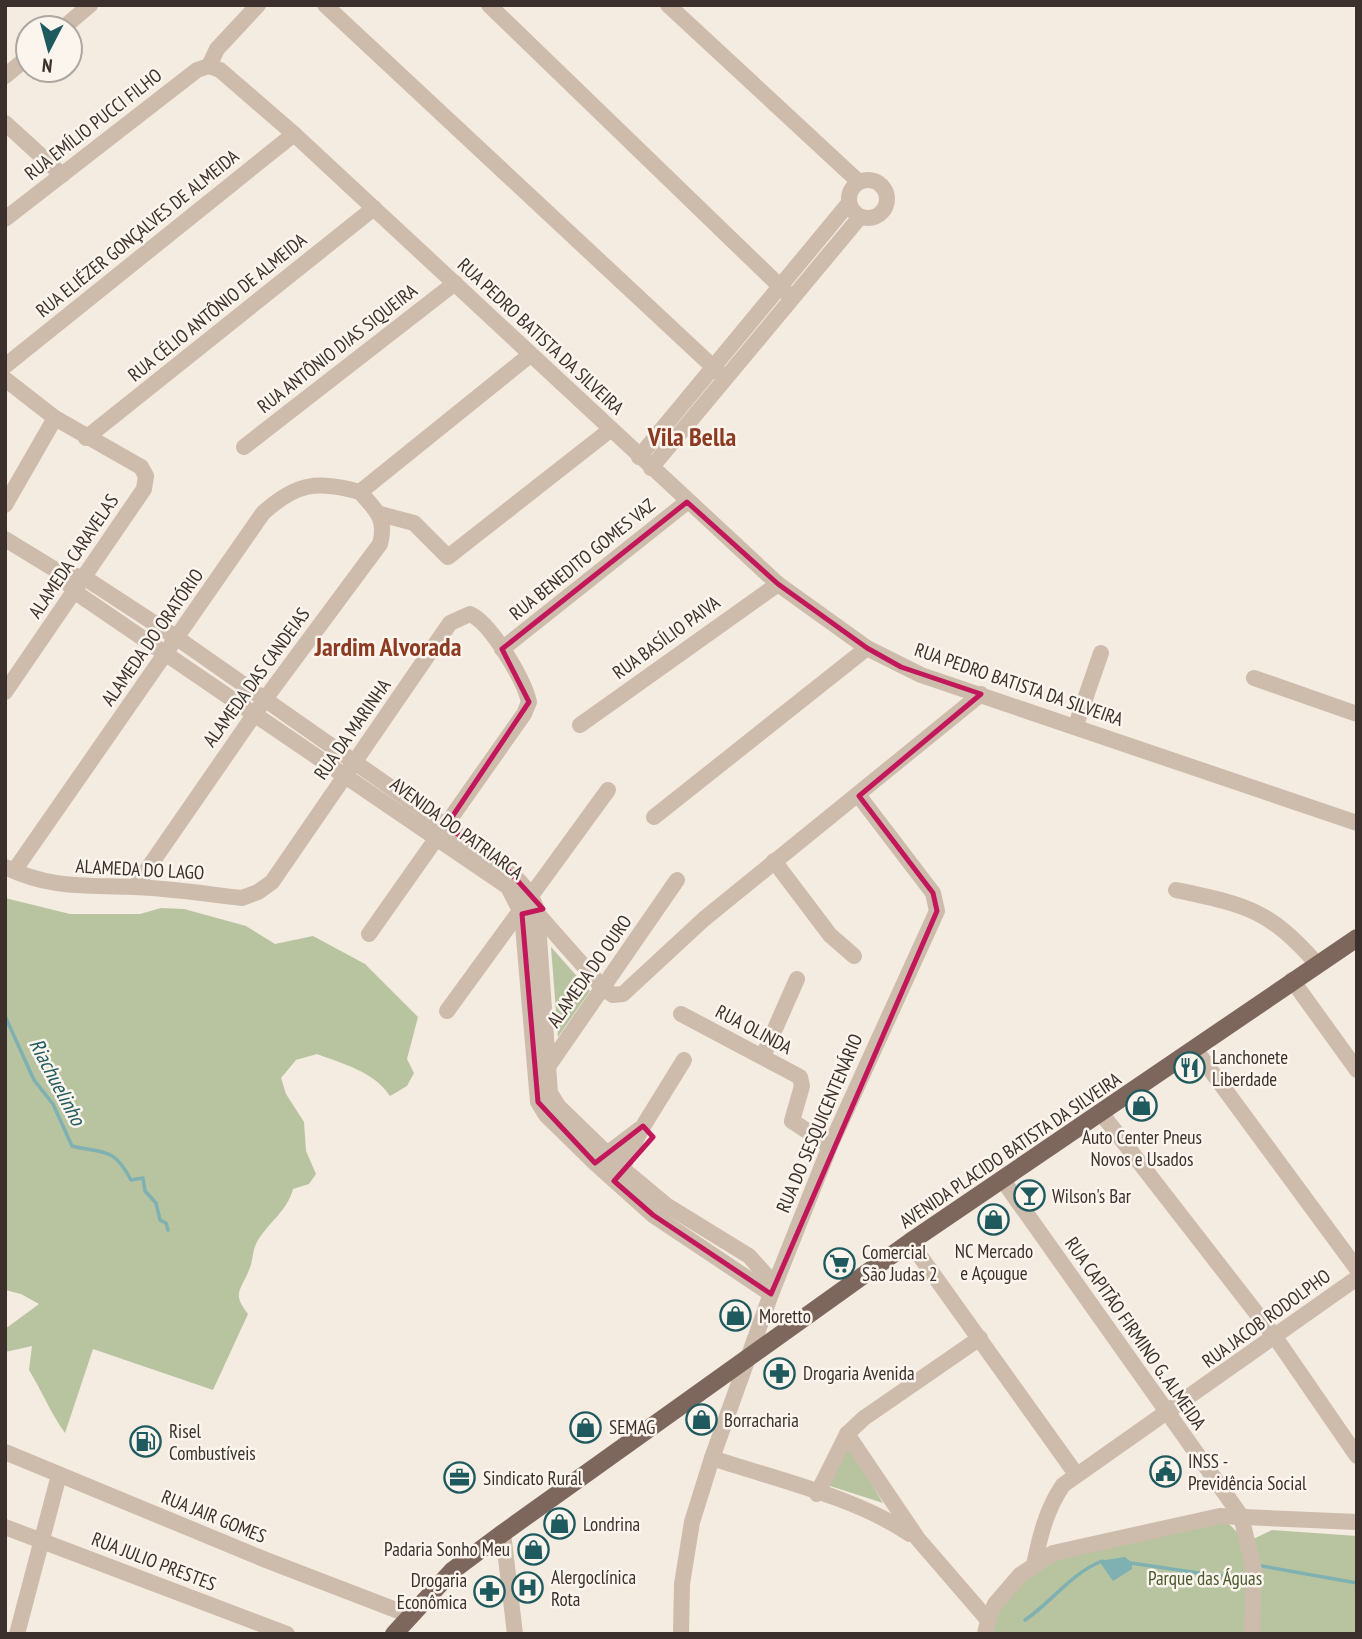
<svg xmlns="http://www.w3.org/2000/svg" width="1362" height="1639" font-family="'PT Sans Narrow',sans-serif">
	<rect width="100%" height="100%" fill="#f4ebe1"/>
	<g fill="#b8c4a0">
		<path d="M5,898L70,914H140L161,908L184,909L246,926L275,944L313,936L365,964L418,1017L407,1059L414,1073L407,1086L390,1096C375,1072 341,1063 317,1054L296,1060L281,1078L286,1094L304,1122L306,1151L316,1174L309,1184L293,1189C287,1212 266,1224 256,1244C252,1252 253,1262 249,1270C240,1292 232,1293 248,1314L213,1390L93,1349L65,1433C50,1412 42,1391 29,1370L32,1346L5,1352V1329L39,1304L21,1294L5,1290Z"/>
		<polygon points="551,947 590,991 558,1037"/>
		<polygon points="846,1442 883,1503 827,1485"/>
		<polygon points="1223,1518 1247,1542 1272,1530 1357,1536 1357,1634 993,1634 991,1629 1003,1601 1053,1553"/>
	</g>
	<polygon fill="#7fb0b2" points="1125,1557 1132,1563 1132,1569 1113,1581 1099,1561"/>
	<g fill="none" stroke-linecap="round" stroke-linejoin="round">
		<g stroke="#7fb0b2" stroke-width="3.5">
			<path d="M5,1016L34,1080L53,1104L72,1146C104,1154 113,1146 131,1180L143,1178L145,1191L156,1203L160,1220L166,1223L168,1230"/>
			<polyline points="1131,1563 1212,1575 1247,1577"/>
			<polyline points="1262,1566 1357,1583"/>
			<path d="M1025,1620C1053,1601 1070,1574 1102,1561"/>
		</g>
		<g stroke="#cdbbac" stroke-width="16">
			<polyline points="325,5 725,378"/>
			<polyline points="489,5 792,298"/>
			<polyline points="668,5 859,182"/>
			<polyline points="63,28 90,5"/>
			<polyline points="209,66 220,70 294,134 778,584 867,648 921,675 1357,823"/>
			<polyline points="209,66 217,49 258,5"/>
			<polyline points="5,76 28,57"/>
			<polyline points="5,123 62,175"/>
			<circle cx="868" cy="199" r="19"/>
			<polyline points="5,219 197,70 209,66"/>
			<polyline points="5,366 294,134"/>
			<polyline points="5,379 55,418 141,467 146,476 144,489 5,692"/>
			<polyline points="86,438 374,208"/>
			<polyline points="244,447 455,283"/>
			<polyline points="639,457 849,203"/>
			<polyline points="651,468 860,217"/>
			<polyline points="360,492 530,355"/>
			<polyline points="5,505 55,418"/>
			<polyline points="380,514 414,523 448,557 610,430"/>
			<polyline points="5,539 59,572 75,592 508,887 522,914 538,1102 546,1115 595,1163 653,1215 771,1294"/>
			<path d="M59,572L85,578L177,638L506,868C521,882 530,891 537,910L550,1093L559,1107L624,1170L666,1205L749,1256L774,1284"/>
			<polyline points="502,649 687,502"/>
			<polyline points="1254,678 1357,714"/>
			<polyline points="580,725 778,584"/>
			<polyline points="1076,725 1101,653"/>
			<polyline points="654,817 867,648"/>
			<polyline points="774,861 830,935 854,956"/>
			<path d="M5,867C51,889 84,885 133,887C169,888 206,894 242,898L258,892L272,882L450,623L470,614C491,623 524,680 529,702L524,714L369,934"/>
			<path d="M14,871L263,513C296,483 317,480 360,492"/>
			<path d="M135,887L265,699L380,544C387,519 376,510 360,492"/>
			<path d="M1176,890C1246,905 1269,909 1317,964"/>
			<polyline points="535,911 604,989 613,995 623,994 704,919 981,694"/>
			<polyline points="1292,980 1357,1070"/>
			<polyline points="447,1011 608,790"/>
			<polyline points="681,1014 800,1077 802,1086 792,1121 830,1146"/>
			<polyline points="1195,1049 1357,1269"/>
			<polyline points="763,1056 797,979"/>
			<polyline points="545,1071 677,880"/>
			<polyline points="1101,1113 1275,1337 1357,1456"/>
			<polyline points="599,1160 640,1129"/>
			<polyline points="618,1176 642,1128 684,1060"/>
			<polyline points="1002,1179 1241,1516 1254,1570 1252,1634"/>
			<polyline points="910,1242 1076,1474"/>
			<polyline points="847,1434 918,1539 988,1620 985,1634"/>
			<polyline points="5,1452 266,1560 409,1615"/>
			<path d="M712,1458C775,1479 855,1497 910,1534"/>
			<polyline points="817,1494 847,1434 864,1418 980,1338"/>
			<polyline points="5,1527 287,1634"/>
			<polyline points="503,1533 515,1634"/>
			<path d="M1034,1565C1040,1536 1046,1510 1063,1485L1357,1278"/>
			<polyline points="988,1620 995,1604 1020,1575 1053,1553 1220,1516 1357,1522"/>
			<polyline points="17,1634 59,1475"/>
			<polyline points="681,1634 682,1584 692,1522 712,1458 771,1294 830,1146 937,911 933,893 859,796"/>
		</g>
		<polyline stroke="#7d675c" stroke-width="18" points="394,1634 452,1571 503,1533 910,1242 1357,938"/>
	</g>
	<path fill="none" stroke="#c2185b" stroke-width="5" stroke-linejoin="round" d="M687,502L778,584L867,648L901,667L981,694L859,796L933,893L937,911L771,1294L653,1215L614,1181L653,1137L643,1126L595,1163L538,1102L522,914L543,909L506,868L446,826L529,702L502,649Z"/>
	<defs>
		<symbol id="restaurant-ring" viewBox="-11 -11 22 22"><circle r="9.5" fill="#fbf5ee" stroke="#1f5a5e" stroke-width="1.5"/><path d="M-5-6h1v4h1v-4h1v4h1v-4h1v5L-1.5 .5V6h-2V.5L-5-1ZM5-6V6H3V1.5H1.5Q1.5-4 5-6Z" fill="#1f5a5e"/></symbol>
		<symbol id="shop-ring" viewBox="-11 -11 22 22"><circle r="9.5" fill="#fbf5ee" stroke="#1f5a5e" stroke-width="1.5"/><path d="M-5-2.5h2.3a2.7 3.5 0 0 1 5.4 0H5L5.5 6h-11ZM-1.5-2.5h3a1.5 2.3 0 0 0-3 0Z" fill="#1f5a5e"/></symbol>
		<symbol id="bar-ring" viewBox="-11 -11 22 22"><circle r="9.5" fill="#fbf5ee" stroke="#1f5a5e" stroke-width="1.5"/><path d="M-6-5H6L.8 .8V4.5H3.5V6h-7V4.5H-.8V.8Z" fill="#1f5a5e"/></symbol>
		<symbol id="supermarket-ring" viewBox="-11 -11 22 22"><circle r="9.5" fill="#fbf5ee" stroke="#1f5a5e" stroke-width="1.5"/><path d="M-6-5.5h2.5l.6 2H6L4.5 2H-2.5L-4.4-4H-6ZM-1.5 3.2a1.3 1.3 0 1 0 .1 0ZM3 3.2a1.3 1.3 0 1 0 .1 0Z" fill="#1f5a5e"/></symbol>
		<symbol id="pharmacy-ring" viewBox="-11 -11 22 22"><circle r="9.5" fill="#fbf5ee" stroke="#1f5a5e" stroke-width="1.5"/><path d="M-2-6h4v4h4v4h-4v4h-4v-4h-4v-4h4Z" fill="#1f5a5e"/></symbol>
		<symbol id="fuel-ring" viewBox="-11 -11 22 22"><circle r="9.5" fill="#fbf5ee" stroke="#1f5a5e" stroke-width="1.5"/><path d="M-5.5-6h7V0h2V4h1.3V-2.5L3-4.5l.8-.8L6-3V5H2.5V1h-1V6h-7ZM-4.2-4.7v3.2H.2V-4.7Z" fill="#1f5a5e"/></symbol>
		<symbol id="civic-ring" viewBox="-11 -11 22 22"><circle r="9.5" fill="#fbf5ee" stroke="#1f5a5e" stroke-width="1.5"/><path d="M-.6-6.5H3V-4.5H.6V-3L4-1V1h2V6H-6V1h2V-1L-.6-3ZM-1.2 2.5V6h2.4V2.5Z" fill="#1f5a5e"/></symbol>
		<symbol id="office-ring" viewBox="-11 -11 22 22"><circle r="9.5" fill="#fbf5ee" stroke="#1f5a5e" stroke-width="1.5"/><path d="M-6-3h4V-5.5h4V-3h4V5H-6ZM-1-4.5V-3h2v-1.5ZM-6 0V1H6V0Z" fill="#1f5a5e"/></symbol>
		<symbol id="hospital-ring" viewBox="-11 -11 22 22"><circle r="9.5" fill="#fbf5ee" stroke="#1f5a5e" stroke-width="1.5"/><path d="M-5-5h3v3.5h4V-5h3V5h-3V1.5h-4V5h-3Z" fill="#1f5a5e"/></symbol>
	</defs>
	<g fill-rule="evenodd">
		<use href="#restaurant-ring" x="1172" y="1050" width="35" height="35"/>
		<use href="#shop-ring" x="1124" y="1088" width="35" height="35"/>
		<use href="#bar-ring" x="1012" y="1178" width="35" height="35"/>
		<use href="#shop-ring" x="976" y="1202" width="35" height="35"/>
		<use href="#supermarket-ring" x="822" y="1246" width="35" height="35"/>
		<use href="#shop-ring" x="718" y="1298" width="35" height="35"/>
		<use href="#pharmacy-ring" x="762" y="1356" width="35" height="35"/>
		<use href="#shop-ring" x="684" y="1402" width="35" height="35"/>
		<use href="#shop-ring" x="568" y="1410" width="35" height="35"/>
		<use href="#fuel-ring" x="128" y="1424" width="35" height="35"/>
		<use href="#civic-ring" x="1148" y="1454" width="35" height="35"/>
		<use href="#office-ring" x="442" y="1460" width="35" height="35"/>
		<use href="#shop-ring" x="542" y="1506" width="35" height="35"/>
		<use href="#shop-ring" x="516" y="1532" width="35" height="35"/>
		<use href="#hospital-ring" x="510" y="1570" width="35" height="35"/>
		<use href="#pharmacy-ring" x="472" y="1574" width="35" height="35"/>
	</g>
	<g text-anchor="middle" stroke-width="5" stroke-linejoin="round" paint-order="stroke">
		<g font-size="19" fill="#3b302b" stroke="#fbf5ee">
			<text transform="translate(93 124) rotate(-38)" y="7">RUA EMÍLIO PUCCI FILHO</text>
			<text transform="translate(137 233) rotate(-39)" y="7">RUA ELIÉZER GONÇALVES DE ALMEIDA</text>
			<text transform="translate(217 307) rotate(-39)" y="7">RUA CÉLIO ANTÔNIO DE ALMEIDA</text>
			<text transform="translate(541 336) rotate(43)" y="7">RUA PEDRO BATISTA DA SILVEIRA</text>
			<text transform="translate(337 348) rotate(-38)" y="7">RUA ANTÔNIO DIAS SIQUEIRA</text>
			<text transform="translate(73 556) rotate(-56)" y="7">ALAMEDA CARAVELAS</text>
			<text transform="translate(582 559) rotate(-39)" y="7">RUA BENEDITO GOMES VAZ</text>
			<text transform="translate(152 637) rotate(-55)" y="7">ALAMEDA DO ORATÓRIO</text>
			<text transform="translate(666 637) rotate(-36)" y="7">RUA BASÍLIO PAIVA</text>
			<text transform="translate(256 677) rotate(-54)" y="7">ALAMEDA DAS CANDEIAS</text>
			<text transform="translate(1019 684) rotate(19)" y="7">RUA PEDRO BATISTA DA SILVEIRA</text>
			<text transform="translate(352 729) rotate(-55)" y="7">RUA DA MARINHA</text>
			<text transform="translate(457 828) rotate(36)" y="7">AVENIDA DO PATRIARCA</text>
			<text transform="translate(140 869) rotate(3)" y="7">ALAMEDA DO LAGO</text>
			<text transform="translate(589 971) rotate(-55)" y="7">ALAMEDA DO OURO</text>
			<text transform="translate(754 1029) rotate(28)" y="7">RUA OLINDA</text>
			<text transform="translate(819 1123) rotate(-67)" y="7">RUA DO SESQUICENTENÁRIO</text>
			<text transform="translate(1010 1150) rotate(-34)" y="7">AVENIDA PLACIDO BATISTA DA SILVEIRA</text>
			<text transform="translate(1266 1318) rotate(-36)" y="7">RUA JACOB RODOLPHO</text>
			<text transform="translate(1136 1333) rotate(55)" y="7">RUA CAPITÃO FIRMINO G. ALMEIDA</text>
			<text transform="translate(214 1516) rotate(22)" y="7">RUA JAIR GOMES</text>
			<text transform="translate(154 1561) rotate(21)" y="7">RUA JULIO PRESTES</text>
		</g>
		<g font-size="19" fill="#3b302b" stroke="#fbf5ee" text-anchor="start">
			<text x="1212" y="1064">Lanchonete<tspan x="1212" dy="22">Liberdade</tspan></text>
			<text x="1142" y="1144" text-anchor="middle">Auto Center Pneus<tspan x="1142" dy="22">Novos e Usados</tspan></text>
			<text x="1052" y="1203">Wilson's Bar</text>
			<text x="994" y="1258" text-anchor="middle">NC Mercado<tspan x="994" dy="22">e Açougue</tspan></text>
			<text x="862" y="1259">Comercial<tspan x="862" dy="22">São Judas 2</tspan></text>
			<text x="759" y="1323">Moretto</text>
			<text x="803" y="1380">Drogaria Avenida</text>
			<text x="724" y="1427">Borracharia</text>
			<text x="609" y="1434">SEMAG</text>
			<text x="169" y="1438">Risel<tspan x="169" dy="22">Combustíveis</tspan></text>
			<text x="1188" y="1468">INSS -<tspan x="1188" dy="22">Previdência Social</tspan></text>
			<text x="483" y="1485">Sindicato Rural</text>
			<text x="583" y="1531">Londrina</text>
			<text x="510" y="1556" text-anchor="end">Padaria Sonho Meu</text>
			<text x="551" y="1584">Alergoclínica<tspan x="551" dy="22">Rota</tspan></text>
			<text x="467" y="1587" text-anchor="end">Drogaria<tspan x="467" dy="22">Econômica</tspan></text>
		</g>
		<g font-size="19" fill="#4a5a2e" stroke="#fbf5ee">
			<text x="1205" y="1585">Parque das Águas</text>
		</g>
		<g font-size="21" font-style="italic" fill="#1f5a5e" stroke="#fbf5ee">
			<text transform="translate(57 1082) rotate(62)" y="7">Riachuelinho</text>
		</g>
		<g font-size="26" font-weight="bold" fill="#8c3b22" stroke="#fbf5ee">
			<text x="692" y="446">Vila Bella</text>
			<text x="388" y="656">Jardim Alvorada</text>
		</g>
	</g>
	<rect width="1362" height="1639" fill="none" stroke="#3b302b" stroke-width="14"/>
	<g transform="translate(49 49) rotate(186)"><circle r="33" fill="#fbf5ee" stroke="#aea6a0" stroke-width="2"/>
	<path d="M0-5L12 26L0 18L-12 26Z" fill="#1f5a5e"/>
	<text y="-10" font-size="19" font-weight="bold" text-anchor="middle" fill="#3b302b">N</text>
	</g>
</svg>
